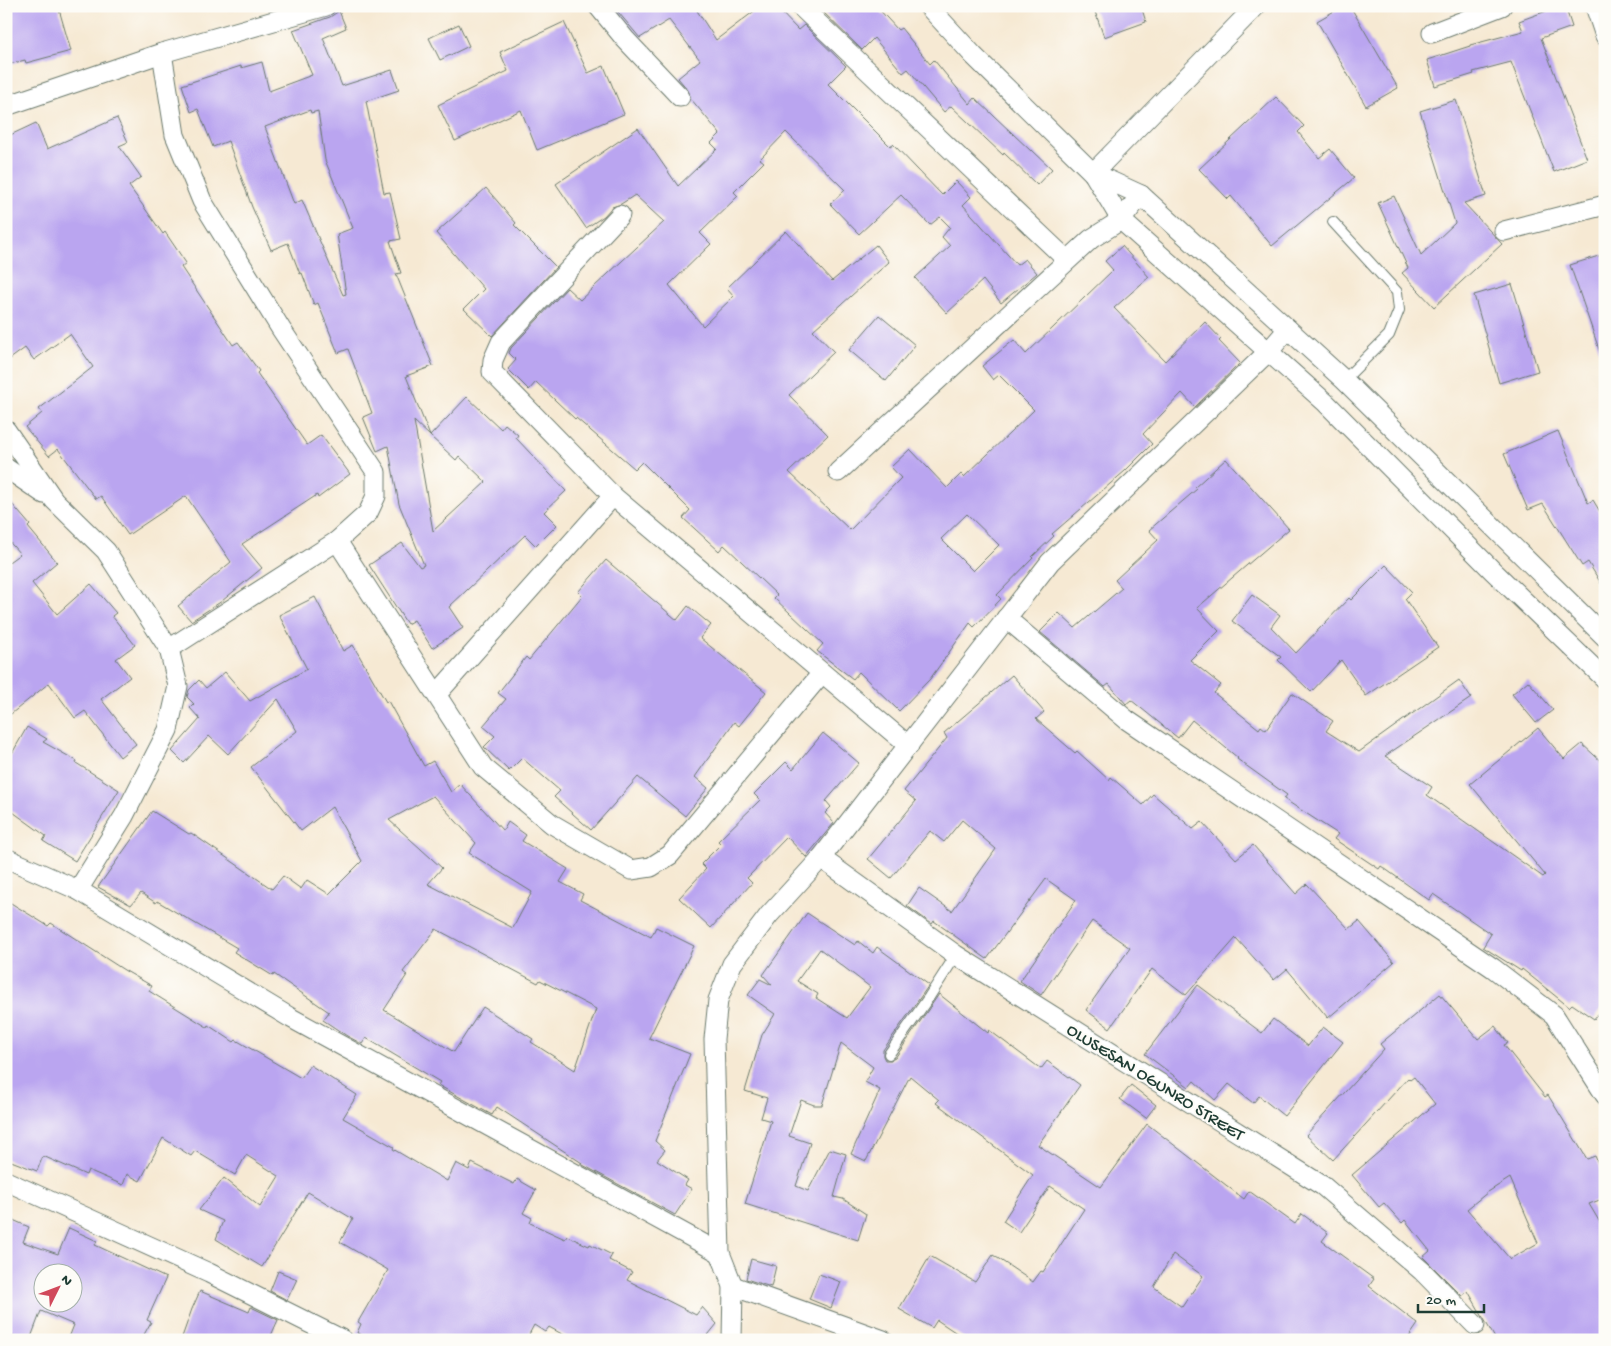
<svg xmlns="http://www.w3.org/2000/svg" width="1611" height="1346" font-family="'Gochi Hand',sans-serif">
	<rect width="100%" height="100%" fill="#fdfcf7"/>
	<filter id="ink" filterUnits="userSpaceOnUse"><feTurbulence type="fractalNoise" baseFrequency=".02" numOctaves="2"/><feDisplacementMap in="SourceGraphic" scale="10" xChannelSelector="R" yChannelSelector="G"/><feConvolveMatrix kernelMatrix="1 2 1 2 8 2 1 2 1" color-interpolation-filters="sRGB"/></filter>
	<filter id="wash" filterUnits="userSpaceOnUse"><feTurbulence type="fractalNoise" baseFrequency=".0096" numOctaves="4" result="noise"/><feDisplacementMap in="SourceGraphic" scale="20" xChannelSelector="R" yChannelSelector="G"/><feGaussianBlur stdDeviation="1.12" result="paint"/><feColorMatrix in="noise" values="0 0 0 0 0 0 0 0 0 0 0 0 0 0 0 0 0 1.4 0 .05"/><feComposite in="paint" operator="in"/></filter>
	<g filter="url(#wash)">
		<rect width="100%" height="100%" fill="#f6e9d3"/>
		<g id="blocks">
			<g fill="#baa5f0" fill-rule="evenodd">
				<polygon points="6,6 58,6 71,51 26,63 25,60 6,65"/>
				<path d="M613,6H694L716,40L761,6H775L798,30L804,25L846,66L828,84L890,146L893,144L942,195L956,181L971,197L963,205L1017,265L1025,259L1037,273L1001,303L983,280L947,313L915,278L950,246L942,237L950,227L940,217L930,225L901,195L859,234L830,204L845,190L786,132L760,159L764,162L734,192L738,196L700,233L711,244L669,285L703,326L734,296L727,288L786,231L832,281L876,245L889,262L813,330L834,352L789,395L828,435L789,472L850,530L901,478L891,467L910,449L947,488L961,474L964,477L1034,410L999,375L993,380L982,366L1014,340L1026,354L1113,270L1105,261L1122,246L1149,277L1114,308L1165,361L1205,322L1221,339L1219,341L1240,363L1195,407L1182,393L1143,434L1152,444L1125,471L1052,534L1054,536L1032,557L1033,558L997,595L1001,599L974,627L970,623L930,679L899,711L859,672L853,679L817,651L823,644L774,598L777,595L724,545L719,551L683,518L690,510L642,462L635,469L576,418L575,419L536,382L529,390L508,369L516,360L509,353L511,348L567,288L580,300L664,222L635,195L621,204L612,207L604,216L586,228L556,184L638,128L678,186L717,149L711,143L720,134L691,99L688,90L678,78L700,60L669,20L640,38ZM967,514L999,545L973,571L941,539Z"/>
				<polygon points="822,6 876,6 898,30 901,28 930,64 934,60 970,104 975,98 1031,151 1032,150 1052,169 1037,185 1004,153 1003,155 951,106 944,112 908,69 903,73 874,38 862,50 820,9"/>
				<polygon points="1093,6 1141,6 1146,22 1104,37"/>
				<polygon points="1343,6 1350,6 1398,88 1366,106 1317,21"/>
				<polygon points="1560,6 1565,6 1572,27 1541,38 1587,159 1554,172 1511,62 1473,72 1474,74 1435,86 1427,60 1470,46 1470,45 1523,31 1519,21"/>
				<path d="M339,11L346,28L323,38L342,86L392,70L399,90L366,101L384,193L390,192L401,239L390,241L401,273L396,274L433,366L406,376L430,436L414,421L433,531L486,482L459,456L456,460L430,436L467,397L501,429L505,424L518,435L516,438L566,491L544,512L557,525L536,546L525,535L449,607L463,628L432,648L414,620L407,624L369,565L402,543L420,567L424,565L399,504L388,446L377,451L363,417L372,413L348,349L338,353L318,303L314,305L302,273L300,274L288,243L271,250L252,207L228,141L213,147L198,109L191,112L182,85L241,66V68L262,62L269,91L312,75L293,30L330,17ZM310,110L311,113L318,111L325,160L353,228L337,234L346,294L343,295L302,200L294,204L265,127Z"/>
				<polygon points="564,22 588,73 604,66 624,114 537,150 521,110 455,141 438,105 508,71 500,52"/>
				<polygon points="459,24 469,46 440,60 429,38"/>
				<polygon points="1276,97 1304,126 1298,132 1319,158 1330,149 1354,178 1272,246 1231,196 1228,199 1199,169"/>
				<polygon points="1456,100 1486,196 1464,203 1502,244 1434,307 1402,273 1408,268 1378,203 1394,196 1421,255 1455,223 1420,111"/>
				<polygon points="117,118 128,142 119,146 141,177 129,186 163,234 165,232 186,263 181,267 233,345 238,342 259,371 257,373 307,445 321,435 350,474 318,498 317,495 242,544 262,568 222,601 191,621 178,606 231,562 186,496 128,535 101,496 96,499 58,449 49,456 25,427 42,413 39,409 93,367 70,334 34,360 25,348 6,362 6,137 36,123 47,149"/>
				<polygon points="486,188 516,223 514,225 556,267 492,336 464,309 484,289 436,233"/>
				<polygon points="1605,254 1605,358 1602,358 1570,265"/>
				<polygon points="1512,284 1538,371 1499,383 1474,295"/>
				<polygon points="879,315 915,345 886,381 849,350"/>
				<polygon points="1558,431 1588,503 1593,500 1605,520 1605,590 1588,562 1582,566 1543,504 1528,510 1504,454"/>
				<polygon points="1226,459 1289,529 1197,608 1219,631 1190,660 1221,685 1214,693 1259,729 1261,726 1266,730 1292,693 1333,721 1326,731 1359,752 1459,680 1471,698 1385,756 1432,787 1427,795 1543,877 1545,875 1470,784 1538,728 1564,759 1582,744 1605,765 1605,1004 1594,1019 1572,1004 1569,1007 1522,969 1521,971 1483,947 1491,934 1433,894 1429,900 1381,866 1379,869 1334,839 1338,834 1284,799 1287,795 1237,759 1238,758 1192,720 1178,738 1131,700 1126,704 1109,684 1105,687 1040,632 1059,613 1075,628 1122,588 1115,580 1158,540 1149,530 1197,489 1195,487"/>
				<polygon points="6,497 30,525 28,527 57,562 32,583 57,614 91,584 116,613 112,616 135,645 116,659 130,677 101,699 136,744 120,757 85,711 75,718 49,683 6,718 6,564 20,554 6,538"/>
				<polygon points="606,560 677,620 688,606 711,625 700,638 766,692 739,726 734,722 695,777 708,788 685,816 638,777 591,830 554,797 560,791 522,758 509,771 484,747 495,736 483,726 506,699 498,693 526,657 529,660 582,596 578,592"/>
				<polygon points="1386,565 1412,592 1405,599 1438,647 1366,696 1341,660 1311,692 1278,660 1281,657 1232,621 1252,595 1280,615 1271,627 1296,653 1349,598 1351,600"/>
				<path d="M315,597L343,651L353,645L386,702L388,701L424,766L433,761L451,792L460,784L503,831L508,822L526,835L522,841L568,869L560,882L583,894L580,900L651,937L656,927L694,946L649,1038L690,1054L655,1141L665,1150L657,1160L688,1180L685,1185L692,1189L675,1215L581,1164L582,1163L497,1107L492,1115L438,1085L440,1082L366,1038L362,1044L347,1036L323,1020L329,1012L274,974L273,976L234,952L237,948L157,901L156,903L141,893L131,905L98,887L152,811L189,834L191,833L272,889L283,876L301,889L307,880L329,894L362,861L332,807L301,831L251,767L297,731L278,699L228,754L209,736L184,763L172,751L200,719L190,708L194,704L187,697L189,690L199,680L206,688L225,672L250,701L307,669L279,615ZM433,796L476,843L469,853L532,892L513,928L428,884L442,868L389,820ZM436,929L538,983L540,980L596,1009L575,1070L531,1042L533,1039L483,1007L454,1052L384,1010L407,975L403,972Z"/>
				<polygon points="1012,675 1044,712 1036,719 1075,753 1077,751 1109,780 1111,777 1143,805 1153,794 1193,829 1202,822 1236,859 1253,845 1296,894 1307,884 1349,929 1359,921 1394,962 1328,1018 1287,969 1274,980 1236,938 1186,995 1152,969 1110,1028 1086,1010 1130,948 1092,921 1041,995 1020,981 1076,900 1046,879 987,959 934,921 932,924 907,906 919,888 952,911 996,849 962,820 944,842 930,831 891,878 868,859 916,801 904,791 947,738 944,733"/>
				<polygon points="1528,681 1553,710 1536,723 1512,694"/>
				<polygon points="27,727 47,739 43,742 77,761 76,763 119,790 75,861 43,841 46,836 6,807 6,764"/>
				<polygon points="823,733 859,763 826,801 831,807 825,813 834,823 806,857 787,837 747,878 752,883 711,928 679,898 706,869 701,864 721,844 718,841 760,800 754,794 786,762 793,769"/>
				<polygon points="6,900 48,926 51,923 124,970 152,986 149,991 207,1027 208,1025 234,1042 236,1040 301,1078 310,1065 357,1095 343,1118 394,1147 393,1149 447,1181 456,1163 469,1170 472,1163 514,1184 517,1179 536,1190 523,1213 532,1218 530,1223 565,1239 567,1236 589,1246 590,1244 612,1255 609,1260 632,1272 627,1280 696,1315 702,1307 717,1324 704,1340 573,1340 549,1327 545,1332 534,1325 526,1340 371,1340 357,1333 361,1324 358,1322 388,1270 340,1242 353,1219 308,1192 262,1267 216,1239 223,1221 199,1210 224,1178 260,1207 279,1176 246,1155 235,1175 195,1151 191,1156 163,1138 140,1181 127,1174 123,1185 88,1170 86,1175 43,1156 37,1171 6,1159"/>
				<path d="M807,913L855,945L858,941L873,953L877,947L929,985L883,1050V1056L885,1060H891L895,1058L939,994L988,1033L989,1030L1041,1069L1047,1061L1080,1085L1038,1145L1101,1187L1147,1124L1244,1199L1249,1191L1295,1224L1302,1214L1328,1233L1322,1241L1374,1279L1369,1286L1418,1324L1407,1340H967L937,1320L932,1328L899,1309L930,1256L975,1282L993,1255L1033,1282L1041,1271L1043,1272L1084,1209L1050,1186L1019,1232L1003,1221L1033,1175L936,1103L939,1100L910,1076L866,1161L851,1154L880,1090L865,1082L873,1067L841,1043L822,1105H814L801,1100L789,1136L810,1143L796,1186L808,1191L830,1149L846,1154L834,1197L843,1199L866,1214L858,1240L745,1204L771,1121L761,1118L767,1098L745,1091L762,1035L775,1014L748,995L760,979L772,985L763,975ZM820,949L870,987L847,1018L816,998L818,994L797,981ZM1173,1254L1203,1276L1182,1307L1154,1287Z"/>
				<polygon points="1198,985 1262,1033 1273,1019 1308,1046 1323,1027 1343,1042 1284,1116 1259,1096 1253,1103 1229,1084 1215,1100 1194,1081 1189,1087 1145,1054"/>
				<path d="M1440,994L1478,1039L1495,1026L1508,1043L1504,1045L1545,1097L1548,1095L1587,1159L1595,1156L1605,1179V1198L1589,1204L1605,1231V1340H1496L1468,1291L1462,1296L1423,1257L1430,1251L1405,1220L1402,1223L1384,1203L1379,1207L1352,1175L1435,1104L1414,1077L1410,1080L1408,1078L1333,1160L1306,1135L1384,1049L1380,1044ZM1510,1178L1538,1243L1510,1259L1467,1209L1488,1192Z"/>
				<polygon points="1131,1085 1156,1105 1146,1118 1120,1099"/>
				<path d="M6,1217L29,1227L23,1242L58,1254L69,1228L97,1241L95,1245L166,1278L147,1320L151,1322L141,1340H68L74,1325L41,1311L30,1340H23L6,1333ZM42,1274H72V1304H42Z"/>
				<polygon points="751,1259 776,1266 771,1287 746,1279"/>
				<polygon points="278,1271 297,1279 287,1300 270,1291"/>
				<polygon points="819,1274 841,1282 831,1308 809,1299"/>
				<polygon points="200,1291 249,1312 251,1307 278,1320 269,1340 181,1340 192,1309"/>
			</g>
		</g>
	</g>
	<g filter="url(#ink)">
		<use href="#blocks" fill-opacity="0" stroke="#6a796c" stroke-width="1"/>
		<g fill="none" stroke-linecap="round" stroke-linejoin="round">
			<defs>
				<g id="service">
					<polyline points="1333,222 1397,292 1399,310 1389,335 1344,380"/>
					<polyline points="889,1054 929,997 956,955"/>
				</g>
				<g id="minor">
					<polyline points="598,6 625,39 680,97"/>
					<polyline points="800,6 1067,260"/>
					<polyline points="928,6 974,56 1093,173 1121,220 1326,403 1493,571 1605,679"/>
					<polyline points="1595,6 1605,36"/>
					<polyline points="1432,33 1502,6"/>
					<polyline points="162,53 175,135 202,201 281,329 376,472 376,496 368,513 337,541 169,649"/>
					<polyline points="6,106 162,53 326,6"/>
					<polyline points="1093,173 1141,195 1344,380 1605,637"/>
					<polyline points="1093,173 1256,6"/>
					<polyline points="620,215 501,342 493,360 492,372 613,496 909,746"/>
					<polyline points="1504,231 1605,205"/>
					<polyline points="6,430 54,500 106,551 169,649 178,686 168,730 124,816 78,890"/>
					<polyline points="6,468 44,494"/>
					<polyline points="838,472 1091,239 1121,220 1141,195"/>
					<polyline points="337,541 483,767 552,824 631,870 651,867 670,855 822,673"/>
					<polyline points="1006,618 1127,720 1493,968 1554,1015 1605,1095"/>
					<polyline points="437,694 613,496"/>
					<polyline points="6,858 78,890 291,1018 720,1253"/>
					<polyline points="821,858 956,955 1323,1186 1422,1271 1475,1325"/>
					<polyline points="6,1181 209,1273 343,1340"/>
					<polyline points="733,1286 883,1340"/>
					<polyline points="732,1340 733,1286 720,1253 714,1039 718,1000 732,964 769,915 821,858 1050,562 1269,351 1288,329"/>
				</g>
			</defs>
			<use href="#service" stroke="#6a796c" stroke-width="12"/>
			<use href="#minor" stroke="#6a796c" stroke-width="21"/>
			<use href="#service" stroke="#fff" stroke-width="10"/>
			<use href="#minor" stroke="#fff" stroke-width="19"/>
		</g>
	</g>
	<g text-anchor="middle" stroke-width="4" stroke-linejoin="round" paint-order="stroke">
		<g font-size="18" fill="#1f3d34" stroke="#fdfcf7">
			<text transform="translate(1156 1081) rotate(32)" y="6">OLUSESAN OGUNRO STREET</text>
		</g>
	</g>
	<rect width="1611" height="1346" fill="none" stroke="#fdfcf7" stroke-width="25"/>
	<g transform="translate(58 1288) rotate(48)"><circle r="24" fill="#fdfcf7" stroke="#a4b0a9"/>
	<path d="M0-4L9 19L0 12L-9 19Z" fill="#d1495b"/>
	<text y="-8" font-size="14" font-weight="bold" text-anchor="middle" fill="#1f3d34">N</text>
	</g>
	<path d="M1418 1304v8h66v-8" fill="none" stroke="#1f3d34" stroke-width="2.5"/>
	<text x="1426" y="1304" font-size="15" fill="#1f3d34" stroke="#fdfcf7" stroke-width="4" paint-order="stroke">20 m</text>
</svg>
